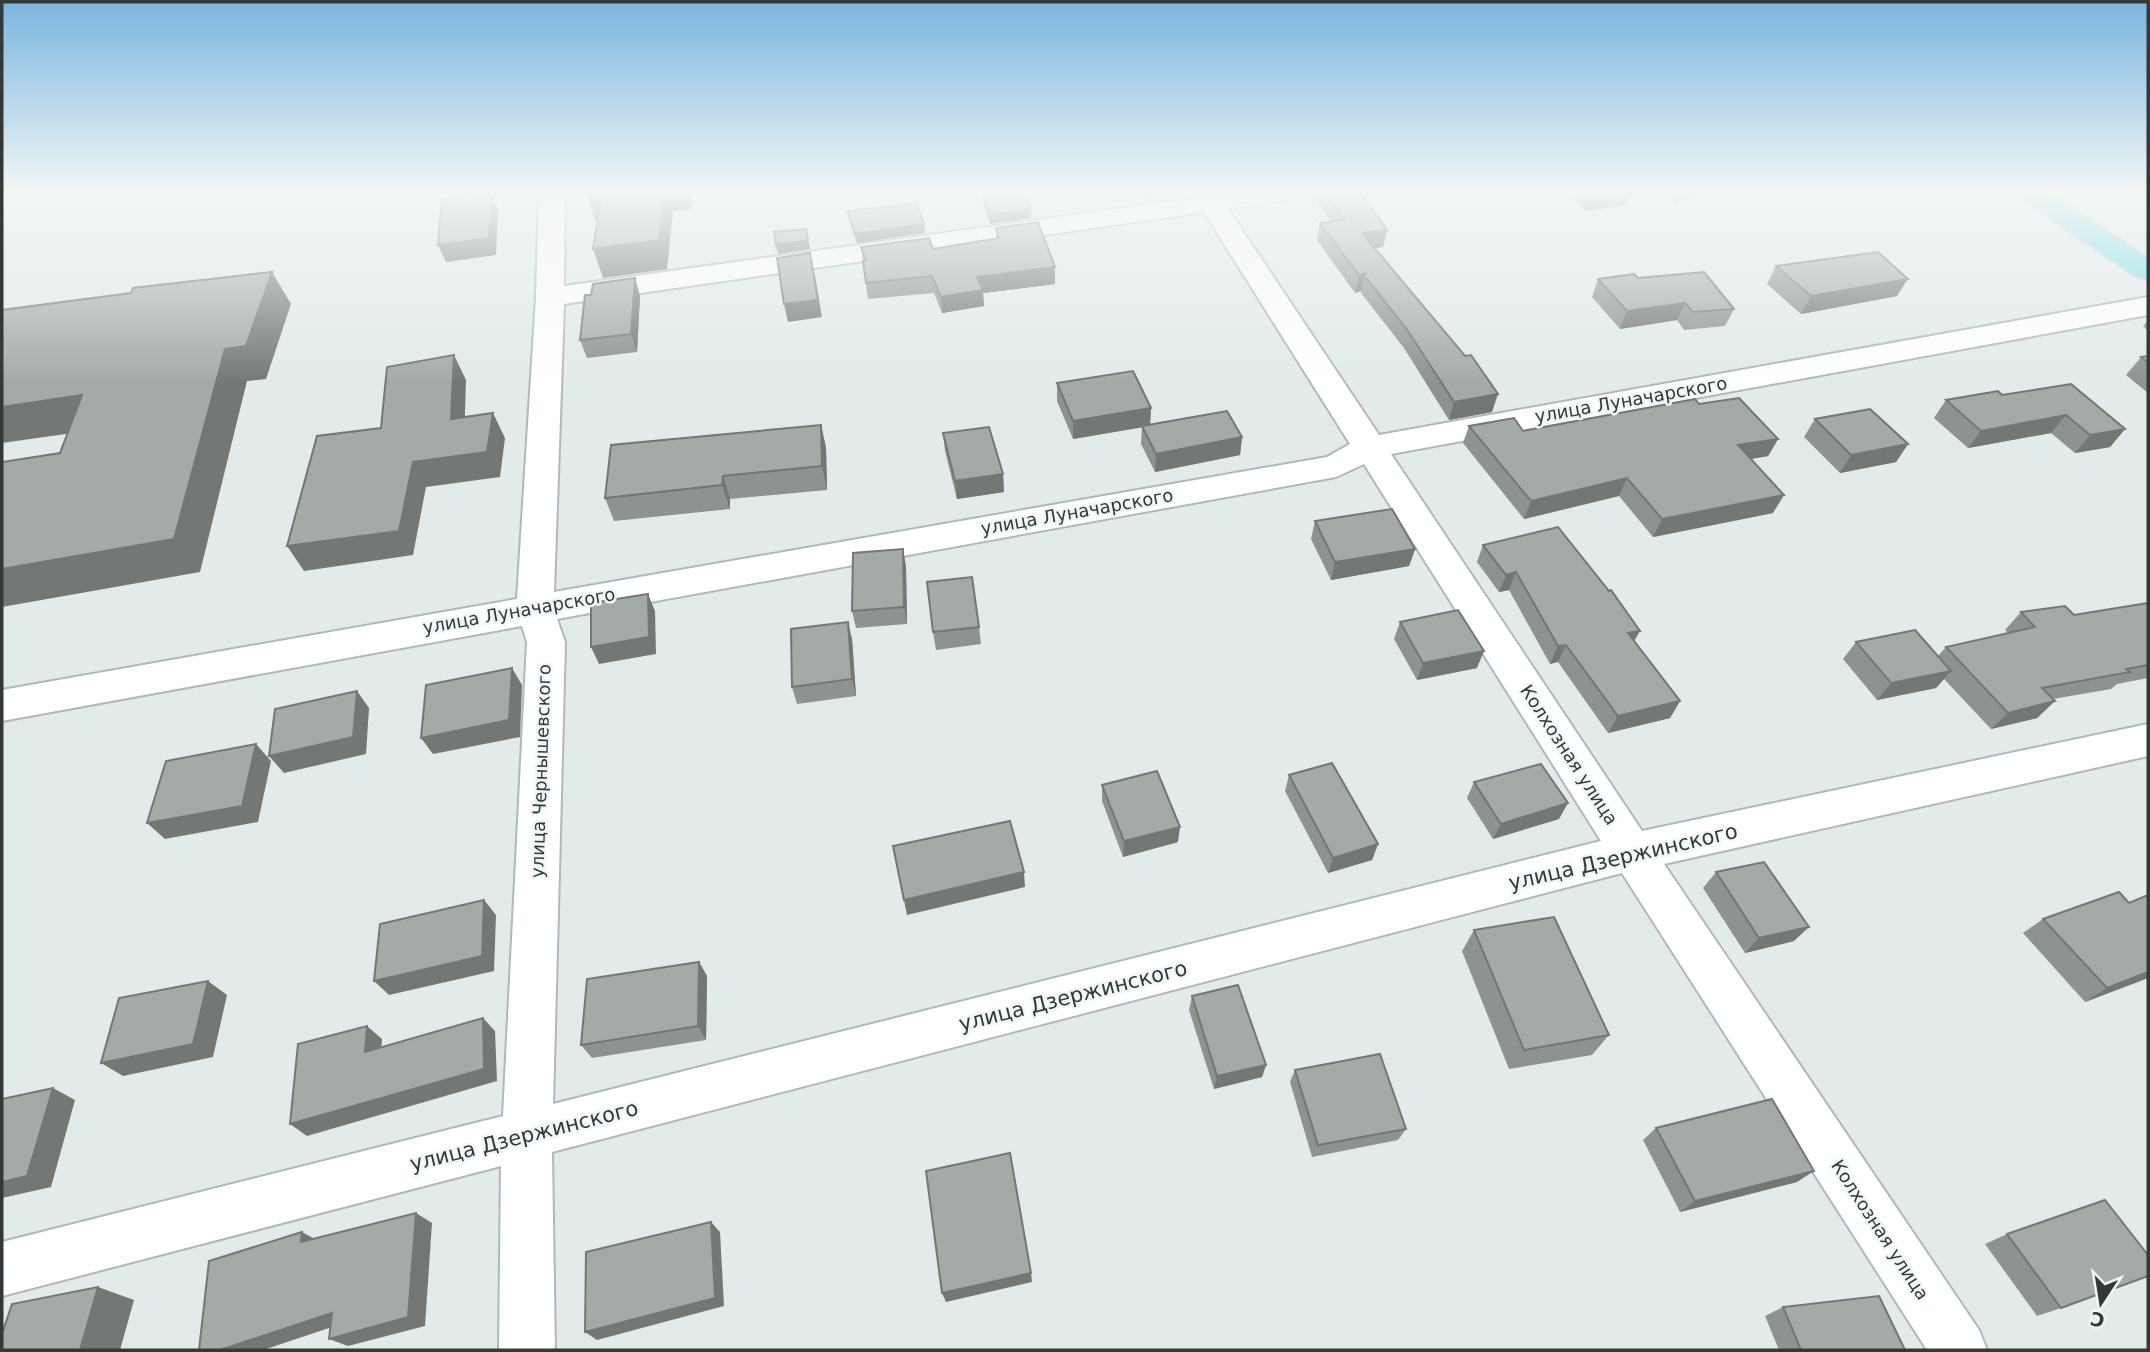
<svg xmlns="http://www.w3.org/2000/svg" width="2150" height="1352" font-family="'DejaVu Sans',sans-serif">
	<rect width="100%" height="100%" fill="#e2ebe9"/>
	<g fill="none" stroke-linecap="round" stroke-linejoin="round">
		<defs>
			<path id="minor" d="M539,193H565L564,286L1195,198L1192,193H1297L1293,199L1228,209L1379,435L2148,297V315L1391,454L1642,831L2148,724V756L1664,864L1979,1330L1987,1350H1927L1622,873L552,1152L555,1350H499L501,1166L2,1296V1242L503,1116L527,642L522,626L2,721V690L517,599L536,297ZM1204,212L1350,444L1327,457L554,592L564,304ZM1364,464L1601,841L553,1104L565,642L557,619L1336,477Z"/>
			<polygon id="major" points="2018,193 2049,193 2148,259 2148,279 2138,277 2022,199"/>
		</defs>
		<use href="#minor" stroke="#b1b9b8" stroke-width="4"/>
		<use href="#major" stroke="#c6c7c7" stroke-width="4"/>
		<use href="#minor" fill="#fff" fill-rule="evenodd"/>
		<use href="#major" fill="#75dfe9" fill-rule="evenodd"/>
	</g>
	<g fill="#8d9390">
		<polygon points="1140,193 1176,193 1176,196 1142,199"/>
		<polygon points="1312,193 1361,193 1383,247 1375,248 1492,412 1449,420 1404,348 1361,293 1361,291 1355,293 1317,240 1320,223 1331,222"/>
		<polygon points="1567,193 1631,193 1627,205 1585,211"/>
		<polygon points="1665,193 1717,193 1675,202"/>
		<polygon points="983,195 1031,218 990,224 983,204"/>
		<polygon points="847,211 924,224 925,233 857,243 849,220"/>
		<polygon points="996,228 1055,267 1055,284 983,293 984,306 942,313 934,293 868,299 861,247 933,249 996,239"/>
		<polygon points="1776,266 1897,296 1801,314 1767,284"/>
		<polygon points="1638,278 1734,309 1725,326 1684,330 1677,320 1620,329 1592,297 1598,279"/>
		<polygon points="640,296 637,352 587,358 580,340"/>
		<polygon points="2148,320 2148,331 2143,326"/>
		<polygon points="2148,356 2148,393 2126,375 2141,357"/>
		<polygon points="1057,383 1151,408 1150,425 1242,437 1240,455 1155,472 1141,444 1142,427 1073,439 1057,401"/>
		<polygon points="2002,395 2125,429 2110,447 2075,453 2051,433 1968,448 1934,418 1946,400"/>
		<polygon points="1699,404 1778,439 1768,456 1751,459 1773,513 1653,537 1619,496 1524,519 1463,443 1469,426 1523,431"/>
		<polygon points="1815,419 1908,444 1896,462 1840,473 1804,437"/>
		<polygon points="821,425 826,448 827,490 730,499 730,509 614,521 605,498"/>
		<polygon points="943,433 1003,474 1004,492 957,499 945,451"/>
		<polygon points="1315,521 1415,549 1409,566 1331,580 1311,539"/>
		<polygon points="1483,545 1634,641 1680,701 1670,718 1608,733 1558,662 1550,664 1509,590 1499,592 1477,562"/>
		<polygon points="903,549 906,567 907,624 856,628 852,611"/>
		<polygon points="2148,603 2148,678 2117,684 2111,689 2053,699 2055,701 2037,718 1991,729 1944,679 1936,688 1877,700 1843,659 1856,642 1938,656 1946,647 2008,633 2005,630 2021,612 2074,615"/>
		<polygon points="1400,622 1477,668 1417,680 1394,639"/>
		<polygon points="979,627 981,644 936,650 933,632"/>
		<polygon points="852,639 856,696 797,704 792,687"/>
		<polygon points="1289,775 1378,844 1372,860 1328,873 1285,791"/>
		<polygon points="1474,782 1559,819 1493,839 1467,798"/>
		<polygon points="1102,785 1178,842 1123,857 1102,801"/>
		<polygon points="1716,872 1794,941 1745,953 1703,888"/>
		<polygon points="2043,919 2148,978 2085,1002 2023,933"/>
		<polygon points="1474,930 1609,1035 1592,1055 1509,1069 1462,951"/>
		<polygon points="699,962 707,976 706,1040 592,1058 581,1045"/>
		<polygon points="1192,996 1266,1065 1262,1077 1214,1089 1189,1010"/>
		<polygon points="1295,1070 1406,1129 1398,1140 1312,1157 1290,1082"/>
		<polygon points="1656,1128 1797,1182 1680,1212 1643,1140"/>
		<polygon points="2007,1234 2061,1308 2037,1316 1985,1244"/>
		<polygon points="1783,1307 1905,1350 1779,1350 1765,1316"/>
	</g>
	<g fill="#737875">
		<polygon points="491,193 498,210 496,255 446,262 438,245"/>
		<polygon points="586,193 604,193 612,218 595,220"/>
		<polygon points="664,193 691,193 692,209 673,211 667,269 603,278 593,249"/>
		<polygon points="1597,193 1631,193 1627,205 1585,211 1591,194"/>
		<polygon points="1679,193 1717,193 1675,202"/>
		<polygon points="1031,209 1031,218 990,224 989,215"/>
		<polygon points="924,224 925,233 857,243 855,234"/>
		<polygon points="1387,230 1383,247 1359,250 1362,233"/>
		<polygon points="808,240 810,249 778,254 776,245"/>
		<polygon points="1055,267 1055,284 983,293 984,306 942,313 941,297 977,277"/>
		<polygon points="814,271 822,317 788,322 784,304"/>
		<polygon points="272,272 291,304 266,379 247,381 200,572 2,607 2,569 225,349"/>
		<polygon points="1367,273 1364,275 1361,291 1355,293 1359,275"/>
		<polygon points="635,278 640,296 637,352 631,334"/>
		<polygon points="1908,279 1897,296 1801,314 1811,296"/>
		<polygon points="1685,303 1677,320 1620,329 1627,311"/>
		<polygon points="454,355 466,380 464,443 451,419"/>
		<polygon points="1498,394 1492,412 1449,420 1454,402"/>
		<polygon points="82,395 108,428 2,443 2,407"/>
		<polygon points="1151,408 1150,426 1073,439 1073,421"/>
		<polygon points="493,413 505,438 500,477 426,487 413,555 304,571 287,546 413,462"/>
		<polygon points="2066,415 2051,433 1968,448 1981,431"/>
		<polygon points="821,425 826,448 827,490 822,466"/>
		<polygon points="2125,429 2110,447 2075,453 2090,435"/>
		<polygon points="1242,437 1240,455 1155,472 1156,454"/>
		<polygon points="1778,439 1768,456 1728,463 1738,445"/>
		<polygon points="1908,444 1896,462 1840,473 1851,455"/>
		<polygon points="1003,474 1004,492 957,499 955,481"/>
		<polygon points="723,476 730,499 730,509 722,485"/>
		<polygon points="1627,478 1619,496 1524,519 1531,501"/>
		<polygon points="1784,495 1773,513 1653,537 1662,519"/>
		<polygon points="903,549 906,567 907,624 904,607"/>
		<polygon points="1415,549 1409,566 1331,580 1335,562"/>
		<polygon points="1516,572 1509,590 1499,592 1506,575"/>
		<polygon points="648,594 655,611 656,654 599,664 591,647"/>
		<polygon points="848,622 852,639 856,696 852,679"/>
		<polygon points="1640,631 1630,648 1628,633"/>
		<polygon points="1566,645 1558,662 1550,664 1558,646"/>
		<polygon points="1484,651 1477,668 1417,680 1423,663"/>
		<polygon points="512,668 522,685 520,737 433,754 421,738"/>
		<polygon points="1951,671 1936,688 1877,700 1891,683"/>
		<polygon points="357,691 369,708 366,754 284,773 269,756"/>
		<polygon points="1680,701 1670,718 1608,733 1618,716"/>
		<polygon points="2055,701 2037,718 1991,729 2008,713"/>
		<polygon points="256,744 271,761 258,822 165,839 147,823"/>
		<polygon points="1568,803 1559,819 1493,839 1501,824"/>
		<polygon points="1180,827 1178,842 1123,857 1124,841"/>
		<polygon points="1378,844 1372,860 1328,873 1333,858"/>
		<polygon points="1024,872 1025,887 907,915 904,900"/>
		<polygon points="484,900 496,915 494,971 389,995 374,981"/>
		<polygon points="1809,927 1794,941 1745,953 1759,938"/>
		<polygon points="699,962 707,976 706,1040 698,1026"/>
		<polygon points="2148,972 2148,978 2085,1002 2107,988"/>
		<polygon points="208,981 227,995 213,1057 123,1076 101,1063"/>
		<polygon points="483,1018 495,1031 497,1081 307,1136 290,1124"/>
		<polygon points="367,1026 382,1039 380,1065 365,1052"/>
		<polygon points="1266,1065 1262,1077 1214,1089 1217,1076"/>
		<polygon points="53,1088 75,1100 51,1187 2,1198 2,1182"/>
		<polygon points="1814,1171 1797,1182 1680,1212 1695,1201"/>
		<polygon points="416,1213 432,1223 425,1326 348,1346 329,1339"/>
		<polygon points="711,1222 720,1232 724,1306 597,1340 585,1332"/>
		<polygon points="302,1232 320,1242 301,1242"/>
		<polygon points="1031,1273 1032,1282 946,1302 942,1293"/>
		<polygon points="98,1287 134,1300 120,1350 80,1350"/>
		<polygon points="332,1313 350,1321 263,1350 220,1350"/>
	</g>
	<g fill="#a4aba7" stroke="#737875" stroke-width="2">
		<polygon points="491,193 489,238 438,245 442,199"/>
		<polygon points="602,193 664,193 659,240 593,249"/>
		<polygon points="1004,193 1025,193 1031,209 989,215 983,195"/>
		<polygon points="1326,193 1361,193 1387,230 1362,233 1465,356 1471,355 1498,394 1454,402 1408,331 1364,275 1367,273 1359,275 1320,223 1344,220"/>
		<polygon points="917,203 924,224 855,234 847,211"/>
		<polygon points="1038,222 1055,267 977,277 983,290 941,297 932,276 866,283 863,261 866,260 861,247 929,238 933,249 999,238 996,228"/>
		<polygon points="806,229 808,240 776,245 774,232"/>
		<polygon points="1878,252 1908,279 1811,296 1776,266"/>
		<polygon points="810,253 818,300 784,304 777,258"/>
		<polygon points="272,272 246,346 225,349 174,539 2,569 2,462 60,453 82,395 2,407 2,310 131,293 133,288"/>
		<polygon points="1704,272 1734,309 1693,312 1685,303 1627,311 1598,279 1634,274 1638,278"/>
		<polygon points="635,278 631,334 580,340 585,295 591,295 593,284"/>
		<polygon points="454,355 451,419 493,413 487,452 413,462 399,531 287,546 317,436 381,428 387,367"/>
		<polygon points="2148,356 2148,363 2141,357"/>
		<polygon points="1133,371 1151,408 1073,421 1057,383"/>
		<polygon points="2071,384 2125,429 2090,435 2066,415 1981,431 1946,400 1998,391 2002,395"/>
		<polygon points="1739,398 1778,439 1738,445 1784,495 1662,519 1627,478 1531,501 1469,426 1514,418 1523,431 1695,399 1699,404"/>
		<polygon points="1870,409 1908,444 1851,455 1815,419"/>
		<polygon points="1227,411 1242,437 1156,454 1142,426"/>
		<polygon points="821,425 822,466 723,476 722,485 605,498 611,445"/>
		<polygon points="989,427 1003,474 955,481 943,433"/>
		<polygon points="1392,509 1415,549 1335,562 1315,521"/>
		<polygon points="1558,527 1609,591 1611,590 1640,631 1628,633 1680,701 1618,716 1566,645 1558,646 1516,572 1506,575 1483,545"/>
		<polygon points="903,549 904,607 852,611 853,553"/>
		<polygon points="972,577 979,627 933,632 927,582"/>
		<polygon points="648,594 649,637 591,647 591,603"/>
		<polygon points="2148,603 2148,665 2126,669 2130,672 2042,688 2055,701 2008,713 1946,647 2035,627 2021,612 2065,606 2074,615"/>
		<polygon points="1458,610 1484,651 1423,663 1400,622"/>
		<polygon points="848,622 852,679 792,687 791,629"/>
		<polygon points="1915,630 1951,671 1891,683 1856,642"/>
		<polygon points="512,668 509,720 421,738 426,685"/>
		<polygon points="357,691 353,737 269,756 275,709"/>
		<polygon points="256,744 242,806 147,823 166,761"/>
		<polygon points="1332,763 1378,844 1333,858 1289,775"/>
		<polygon points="1541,764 1568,803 1501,824 1474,782"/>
		<polygon points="1157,771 1180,827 1124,841 1102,785"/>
		<polygon points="1010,821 1024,872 904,900 893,846"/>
		<polygon points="1764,862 1809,927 1759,938 1716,872"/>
		<polygon points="2119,892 2129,903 2148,895 2148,972 2107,988 2043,919"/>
		<polygon points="484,900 482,956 374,981 380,924"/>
		<polygon points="1554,917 1609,1035 1524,1050 1474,930"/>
		<polygon points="699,962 698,1026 581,1045 587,979"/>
		<polygon points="208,981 193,1044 101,1063 119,998"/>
		<polygon points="1238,985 1266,1065 1217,1076 1192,996"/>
		<polygon points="483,1018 484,1069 290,1124 298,1044 367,1026 365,1052"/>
		<polygon points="1380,1054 1406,1129 1318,1145 1295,1070"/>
		<polygon points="53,1088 27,1176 2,1182 2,1099"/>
		<polygon points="1772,1099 1814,1171 1695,1201 1656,1128"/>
		<polygon points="1010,1153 1031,1273 942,1293 926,1171"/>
		<polygon points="2105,1200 2148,1255 2148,1276 2061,1308 2007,1234"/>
		<polygon points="416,1213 408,1317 329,1339 332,1313 220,1350 199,1350 209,1261 302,1232 301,1242"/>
		<polygon points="711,1222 715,1298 585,1332 586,1252"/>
		<polygon points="98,1287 80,1350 2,1350 2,1334 12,1304"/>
		<polygon points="1879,1296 1905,1350 1801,1350 1783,1307"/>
	</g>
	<linearGradient id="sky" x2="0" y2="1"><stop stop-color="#79b5df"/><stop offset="0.5" stop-color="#f2f6f5"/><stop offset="1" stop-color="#f2f6f5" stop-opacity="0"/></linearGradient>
	<rect width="2150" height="383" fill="url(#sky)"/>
	<g text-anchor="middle" stroke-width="5" stroke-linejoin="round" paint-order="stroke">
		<g font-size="18" fill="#343837" stroke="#eff8f6">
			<text transform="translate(1631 400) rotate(-10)" y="6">улица Луначарского</text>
			<text transform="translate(1077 512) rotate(-10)" y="6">улица Луначарского</text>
			<text transform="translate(519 611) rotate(-10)" y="6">улица Луначарского</text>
			<text transform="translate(1569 755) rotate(57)" y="6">Колхозная улица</text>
			<text transform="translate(541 771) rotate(-88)" y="6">улица Чернышевского</text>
			<text transform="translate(1880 1230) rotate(57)" y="6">Колхозная улица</text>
		</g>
		<g font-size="21" fill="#343837" stroke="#eff8f6">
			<text transform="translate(1623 857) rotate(-13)" y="7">улица Дзержинского</text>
			<text transform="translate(1073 996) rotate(-14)" y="7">улица Дзержинского</text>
			<text transform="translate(524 1136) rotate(-14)" y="7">улица Дзержинского</text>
		</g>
	</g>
	<rect width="2150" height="1352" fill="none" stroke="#343837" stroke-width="7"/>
	<g transform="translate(2101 1303) rotate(192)" stroke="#eff8f6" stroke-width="5" paint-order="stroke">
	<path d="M0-5L12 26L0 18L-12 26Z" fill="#343837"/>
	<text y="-10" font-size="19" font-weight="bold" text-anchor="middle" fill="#343837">С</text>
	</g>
</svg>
